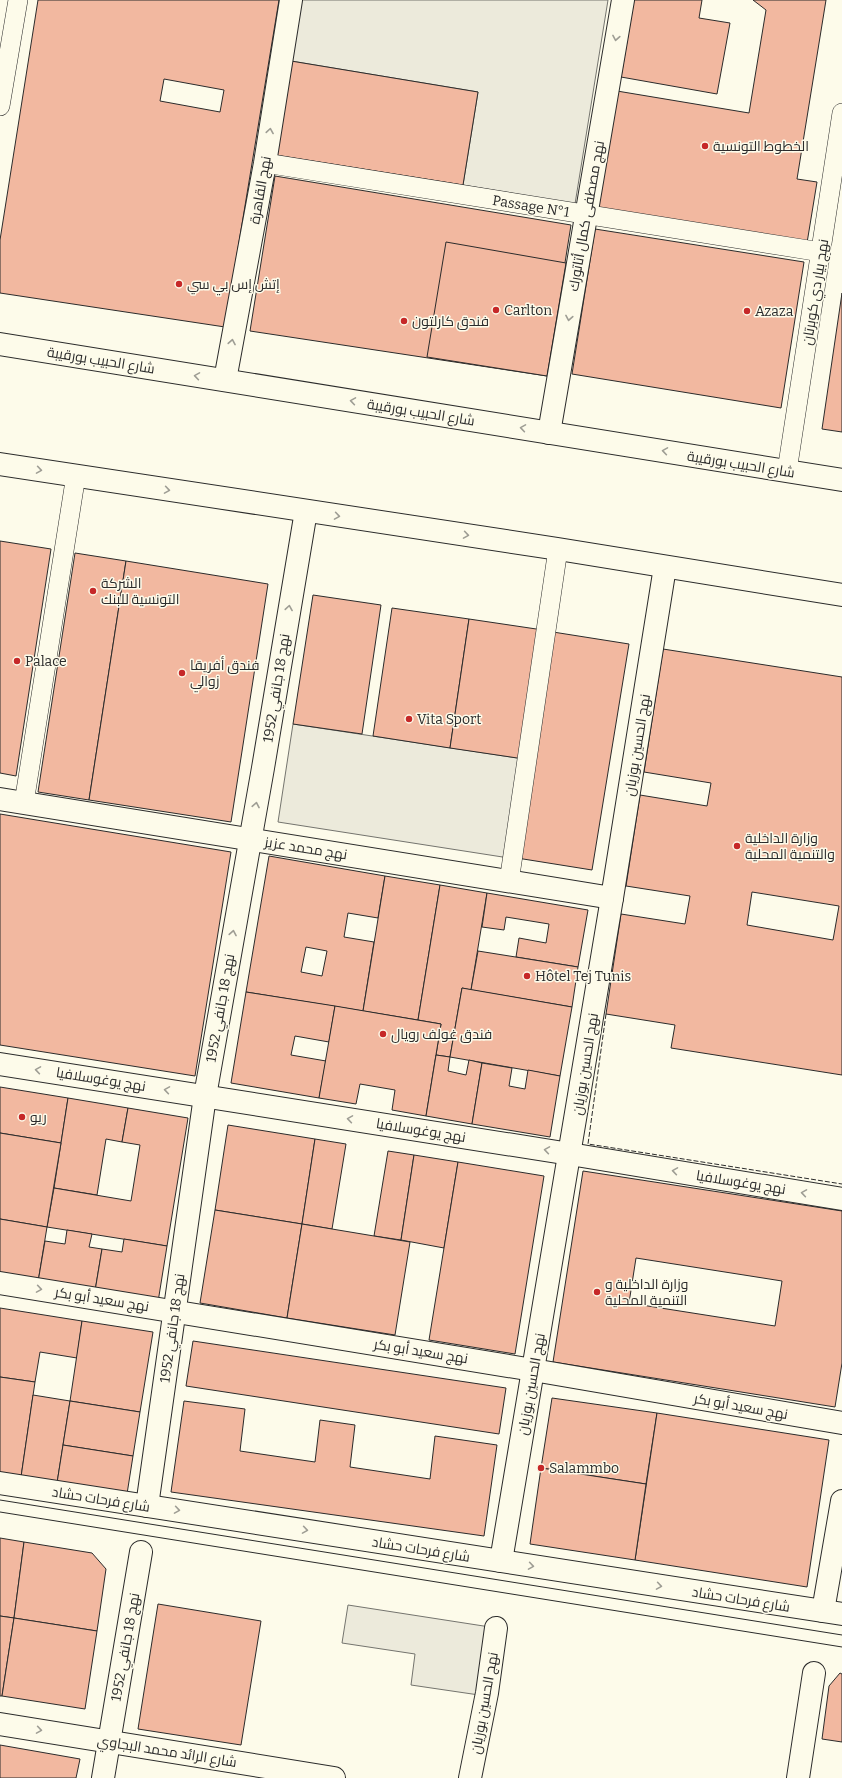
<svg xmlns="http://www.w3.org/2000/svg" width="842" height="1778" font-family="Bitter,Cairo,serif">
	<rect width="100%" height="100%" fill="#fdfbea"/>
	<g fill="#eceadb" stroke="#74746e">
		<polygon points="301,0 608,0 575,204 463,185 478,92 291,61"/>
		<polygon points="293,724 524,759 509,858 278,822"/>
		<polygon points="348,1605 490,1627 479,1695 411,1685 415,1654 342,1643"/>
	</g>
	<g fill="#f2b8a0" stroke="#2b2b2b" fill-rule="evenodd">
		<path d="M38,0H279L225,327L0,293V240ZM164,79L224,90L220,112L160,101Z"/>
		<polygon points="634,0 702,0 699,18 730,23 717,94 621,77"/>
		<polygon points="753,0 826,0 797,179 817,182 807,243 597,208 617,91 749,113 766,10"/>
		<polygon points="291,61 478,92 463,185 276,155"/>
		<polygon points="275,176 571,225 547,376 250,331"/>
		<polygon points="595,229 804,262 781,408 572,374"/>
		<polygon points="446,242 566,263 547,376 427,357"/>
		<polygon points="842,293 842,432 822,429"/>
		<polygon points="0,541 51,549 16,776 0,773"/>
		<polygon points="75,553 126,561 89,800 38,792"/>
		<polygon points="126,561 268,584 231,822 89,800"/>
		<polygon points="313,595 381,605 362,734 293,724"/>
		<polygon points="392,608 469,619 450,748 373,736"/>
		<polygon points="469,619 543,630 524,759 450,748"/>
		<polygon points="553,632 629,644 592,870 517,858"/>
		<path d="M663,649L842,677V1075L671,1048L675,1025L606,1014L621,914L685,924L690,896L626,886L640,795L707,806L711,783L644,772ZM752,892L839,906L833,940L747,925Z"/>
		<polygon points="0,814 231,852 195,1076 0,1045"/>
		<path d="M269,856L385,876L378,918L348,913L344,937L374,942L363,1011L246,992ZM306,947L327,951L322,976L301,972Z"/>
		<polygon points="385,876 440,885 418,1020 363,1011"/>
		<polygon points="440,885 487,893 471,990 462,988 450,1057 436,1055 441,1024 418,1020"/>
		<polygon points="487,893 588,910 578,967 516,957 519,938 546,943 549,924 506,917 504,930 482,927"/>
		<polygon points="478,951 578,967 572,1007 471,990"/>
		<polygon points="462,988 572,1007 560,1076 450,1057"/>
		<polygon points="246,992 335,1006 329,1042 295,1036 291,1055 326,1061 319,1098 231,1083"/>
		<polygon points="335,1006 441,1024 426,1116 392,1110 395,1090 360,1084 356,1104 319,1098"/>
		<polygon points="436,1055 450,1057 448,1071 466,1075 469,1060 482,1063 472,1124 426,1116"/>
		<polygon points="482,1063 512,1068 509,1086 525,1089 528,1070 560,1076 550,1137 472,1124"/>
		<polygon points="0,1087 68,1098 61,1143 0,1133"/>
		<polygon points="68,1098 128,1108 122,1142 106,1139 97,1195 54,1188"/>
		<polygon points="128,1108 188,1118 167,1246 47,1227 54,1188 131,1201 140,1145 122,1142"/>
		<polygon points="228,1125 315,1139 302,1224 215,1210"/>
		<polygon points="0,1133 61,1143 47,1227 0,1219"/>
		<polygon points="315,1139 346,1144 332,1229 302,1224"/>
		<polygon points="388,1151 414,1155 401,1240 374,1236"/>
		<polygon points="414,1155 458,1162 444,1248 401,1240"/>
		<polygon points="458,1162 544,1176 515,1354 429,1340"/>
		<path d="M583,1171L842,1211V1363L835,1407L553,1362ZM636,1258L782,1281L775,1326L629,1303Z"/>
		<polygon points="215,1210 302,1224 287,1318 200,1303"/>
		<polygon points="0,1219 47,1227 38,1282 0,1276"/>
		<polygon points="302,1224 410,1242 395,1335 287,1318"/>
		<polygon points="67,1230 92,1234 89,1247 102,1249 95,1291 38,1282 45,1241 65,1244"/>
		<polygon points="124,1239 167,1246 158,1302 95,1291 102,1249 122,1252"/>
		<polygon points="0,1308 82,1321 77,1358 40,1352 35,1382 0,1377"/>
		<polygon points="82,1321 153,1332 140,1412 70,1401"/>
		<polygon points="193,1341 506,1388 499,1434 186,1386"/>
		<polygon points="0,1377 35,1382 21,1477 0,1474"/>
		<polygon points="33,1395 70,1401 57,1483 21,1477"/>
		<polygon points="552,1398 657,1413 646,1484 541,1468"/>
		<polygon points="70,1401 140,1412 133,1456 63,1445"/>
		<polygon points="184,1401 245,1409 240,1451 315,1462 320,1420 355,1425 350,1467 430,1479 435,1436 497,1445 484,1536 171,1492"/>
		<polygon points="657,1413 829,1440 807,1587 635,1560"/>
		<polygon points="63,1445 133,1456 127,1494 57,1483"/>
		<polygon points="541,1468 646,1484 635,1560 530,1544"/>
		<polygon points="0,1538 24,1542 14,1618 0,1616"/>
		<polygon points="24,1542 92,1553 106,1569 97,1631 14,1618"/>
		<polygon points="158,1604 261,1621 241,1745 138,1729"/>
		<polygon points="0,1616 14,1618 2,1696 0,1696"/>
		<polygon points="14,1618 97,1631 85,1709 2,1696"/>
		<polygon points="840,1673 842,1674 842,1742 822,1739 829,1686"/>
		<polygon points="0,1745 80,1759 76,1778 0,1778"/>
	</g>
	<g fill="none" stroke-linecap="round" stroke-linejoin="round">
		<defs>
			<g id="pedestrian">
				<polyline points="0,106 18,0"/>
				<polyline points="265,163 821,252"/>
				<polyline points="787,471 842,113"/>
				<polyline points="24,803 76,475"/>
				<polyline points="509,882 558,549"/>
			</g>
			<g id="minor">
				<polyline points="225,380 265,163 291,0"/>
				<polyline points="549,433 623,0"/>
				<polyline points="0,799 612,898"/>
				<polyline points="0,1064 570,1154 842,1199"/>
				<polyline points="0,1283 533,1370 842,1423"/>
				<polyline points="147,1506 205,1096 263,768 306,511"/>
				<polyline points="501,1561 612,898 665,567"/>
				<polyline points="823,1611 842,1501"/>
				<polyline points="0,1724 334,1778"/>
				<polyline points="103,1778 141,1552"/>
				<polyline points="470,1778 487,1693 496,1628"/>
				<polyline points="798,1778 814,1673"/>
			</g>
			<polyline id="tertiary" points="0,1483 842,1614"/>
			<g id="primary">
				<polyline points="0,344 842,480"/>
				<polyline points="0,464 558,549 842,595"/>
			</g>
		</defs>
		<use href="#pedestrian" stroke="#2b2b2b" stroke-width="20"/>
		<use href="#minor" stroke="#2b2b2b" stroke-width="24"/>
		<use href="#tertiary" stroke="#2b2b2b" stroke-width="24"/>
		<use href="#primary" stroke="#2b2b2b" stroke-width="24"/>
		<use href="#pedestrian" stroke="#fdfbea" stroke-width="19"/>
		<use href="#minor" stroke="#fdfbea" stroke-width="22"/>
		<use href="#tertiary" stroke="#fdfbea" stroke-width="22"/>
		<use href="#primary" stroke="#fdfbea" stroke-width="22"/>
		<g stroke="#2b2b2b" stroke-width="1">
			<polyline points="0,1500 842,1635"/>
			<polyline points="0,1512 842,1647"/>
		</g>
		<polyline stroke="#2b2b2b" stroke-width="1" stroke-dasharray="5 2" stroke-linecap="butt" points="606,1014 588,1144 842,1184"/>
	</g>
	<defs><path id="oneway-chevron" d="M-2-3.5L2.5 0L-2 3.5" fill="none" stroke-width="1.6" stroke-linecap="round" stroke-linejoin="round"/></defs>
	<g stroke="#9e9d94">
		<use href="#oneway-chevron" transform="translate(616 38) rotate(100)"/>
		<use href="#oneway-chevron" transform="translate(270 131) rotate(-81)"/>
		<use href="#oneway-chevron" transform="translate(569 318) rotate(100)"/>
		<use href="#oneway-chevron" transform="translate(232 342) rotate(-80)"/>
		<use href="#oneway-chevron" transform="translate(197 376) rotate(-171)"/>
		<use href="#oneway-chevron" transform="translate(353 401) rotate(-171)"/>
		<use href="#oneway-chevron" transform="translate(523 428) rotate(-171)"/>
		<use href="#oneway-chevron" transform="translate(665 451) rotate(-171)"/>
		<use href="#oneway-chevron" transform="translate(39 470) rotate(9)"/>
		<use href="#oneway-chevron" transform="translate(167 490) rotate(9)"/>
		<use href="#oneway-chevron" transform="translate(337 516) rotate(9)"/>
		<use href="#oneway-chevron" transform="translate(466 535) rotate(9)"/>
		<use href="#oneway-chevron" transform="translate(289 608) rotate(-81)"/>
		<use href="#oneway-chevron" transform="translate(256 805) rotate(-79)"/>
		<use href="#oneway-chevron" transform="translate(233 933) rotate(-80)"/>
		<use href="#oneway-chevron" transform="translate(38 1070) rotate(-171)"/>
		<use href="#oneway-chevron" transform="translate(167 1090) rotate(-171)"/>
		<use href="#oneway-chevron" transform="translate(350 1119) rotate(-171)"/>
		<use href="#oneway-chevron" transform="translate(547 1150) rotate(-171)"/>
		<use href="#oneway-chevron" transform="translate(675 1171) rotate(-171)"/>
		<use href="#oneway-chevron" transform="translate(804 1193) rotate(-171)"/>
		<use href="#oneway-chevron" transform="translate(39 1289) rotate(9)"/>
		<use href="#oneway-chevron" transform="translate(177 1510) rotate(9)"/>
		<use href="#oneway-chevron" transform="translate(305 1530) rotate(9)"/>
		<use href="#oneway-chevron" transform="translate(531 1566) rotate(9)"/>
		<use href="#oneway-chevron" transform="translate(659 1586) rotate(9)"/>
		<use href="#oneway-chevron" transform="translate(39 1730) rotate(9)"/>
	</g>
	<g fill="#c62828" stroke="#fdfbea" stroke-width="1.5">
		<circle cx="705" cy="146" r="4"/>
		<circle cx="179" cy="284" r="4"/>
		<circle cx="496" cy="310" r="4"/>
		<circle cx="747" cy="311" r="4"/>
		<circle cx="404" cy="321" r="4"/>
		<circle cx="93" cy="591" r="4"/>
		<circle cx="17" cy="661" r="4"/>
		<circle cx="182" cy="673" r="4"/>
		<circle cx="409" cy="719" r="4"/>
		<circle cx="737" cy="846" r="4"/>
		<circle cx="527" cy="976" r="4"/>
		<circle cx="383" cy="1034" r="4"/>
		<circle cx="22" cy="1117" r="4"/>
		<circle cx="597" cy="1292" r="4"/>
		<circle cx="541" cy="1468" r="4"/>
	</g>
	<g text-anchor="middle" stroke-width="3" stroke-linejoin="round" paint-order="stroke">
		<g font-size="14" fill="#2b2b2b" stroke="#fdfbea" text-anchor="start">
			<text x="713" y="151">الخطوط التونسية</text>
			<text x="187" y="289">إتش إس بي سي</text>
			<text x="504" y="315">Carlton</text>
			<text x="755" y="316">Azaza</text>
			<text x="412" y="326">فندق كارلتون</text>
			<text x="101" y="588">الشركة<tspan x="101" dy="16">التونسية للبنك</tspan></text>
			<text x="25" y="666">Palace</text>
			<text x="190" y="670">فندق أفريقا<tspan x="190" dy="16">زوالي</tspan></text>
			<text x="417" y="724">Vita Sport</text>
			<text x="745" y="843">وزارة الداخلية<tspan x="745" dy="16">والتنمية المحلية</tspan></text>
			<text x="535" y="981">Hôtel Tej Tunis</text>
			<text x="391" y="1039">فندق غولف رويال</text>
			<text x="30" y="1122">ريو</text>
			<text x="605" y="1289">وزارة الداخلية و<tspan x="605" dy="16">التنمية المحلية</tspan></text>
			<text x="549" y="1473">Salammbo</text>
		</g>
		<g font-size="14" fill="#2b2b2b" stroke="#fdfbea">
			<text transform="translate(260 190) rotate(-80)" y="5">نهج القاهرة</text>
			<text transform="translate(531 206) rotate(9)" y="5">Passage N°1</text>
			<text transform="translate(586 216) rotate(-80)" y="5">نهج مصطفى كمال أتاتورك</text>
			<text transform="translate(815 292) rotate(-81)" y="5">نهج بيار دي كوبرتان</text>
			<text transform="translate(101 360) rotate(9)" y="5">شارع الحبيب بورقيبة</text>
			<text transform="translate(421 412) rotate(9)" y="5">شارع الحبيب بورقيبة</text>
			<text transform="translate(741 464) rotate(9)" y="5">شارع الحبيب بورقيبة</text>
			<text transform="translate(276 688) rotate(-81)" y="5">نهج 18 جانفي 1952</text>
			<text transform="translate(637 745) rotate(-81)" y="5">نهج الحسين بوزيان</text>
			<text transform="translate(306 848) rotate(9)" y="5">نهج محمد عزيز</text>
			<text transform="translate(220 1008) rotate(-80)" y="5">نهج 18 جانفي 1952</text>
			<text transform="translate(585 1064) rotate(-81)" y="5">نهج الحسين بوزيان</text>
			<text transform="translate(101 1079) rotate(9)" y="5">نهج يوغوسلافيا</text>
			<text transform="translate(421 1130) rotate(9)" y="5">نهج يوغوسلافيا</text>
			<text transform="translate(741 1182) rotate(9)" y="5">نهج يوغوسلافيا</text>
			<text transform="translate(102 1299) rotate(9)" y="5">نهج سعيد أبو بكر</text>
			<text transform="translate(172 1328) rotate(-82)" y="5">نهج 18 جانفي 1952</text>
			<text transform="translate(421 1351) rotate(9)" y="5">نهج سعيد أبو بكر</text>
			<text transform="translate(531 1384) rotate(-80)" y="5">نهج الحسين بوزيان</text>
			<text transform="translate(741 1406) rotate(10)" y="5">نهج سعيد أبو بكر</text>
			<text transform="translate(101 1499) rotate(9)" y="5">شارع فرحات حشاد</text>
			<text transform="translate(421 1549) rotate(9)" y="5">شارع فرحات حشاد</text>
			<text transform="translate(741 1599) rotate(9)" y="5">شارع فرحات حشاد</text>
			<text transform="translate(125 1647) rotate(-80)" y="5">نهج 18 جانفي 1952</text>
			<text transform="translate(484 1703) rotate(-80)" y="5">نهج الحسين بوزيان</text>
			<text transform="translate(167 1751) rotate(9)" y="5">شارع الرائد محمد البجاوي</text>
		</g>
	</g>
</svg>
